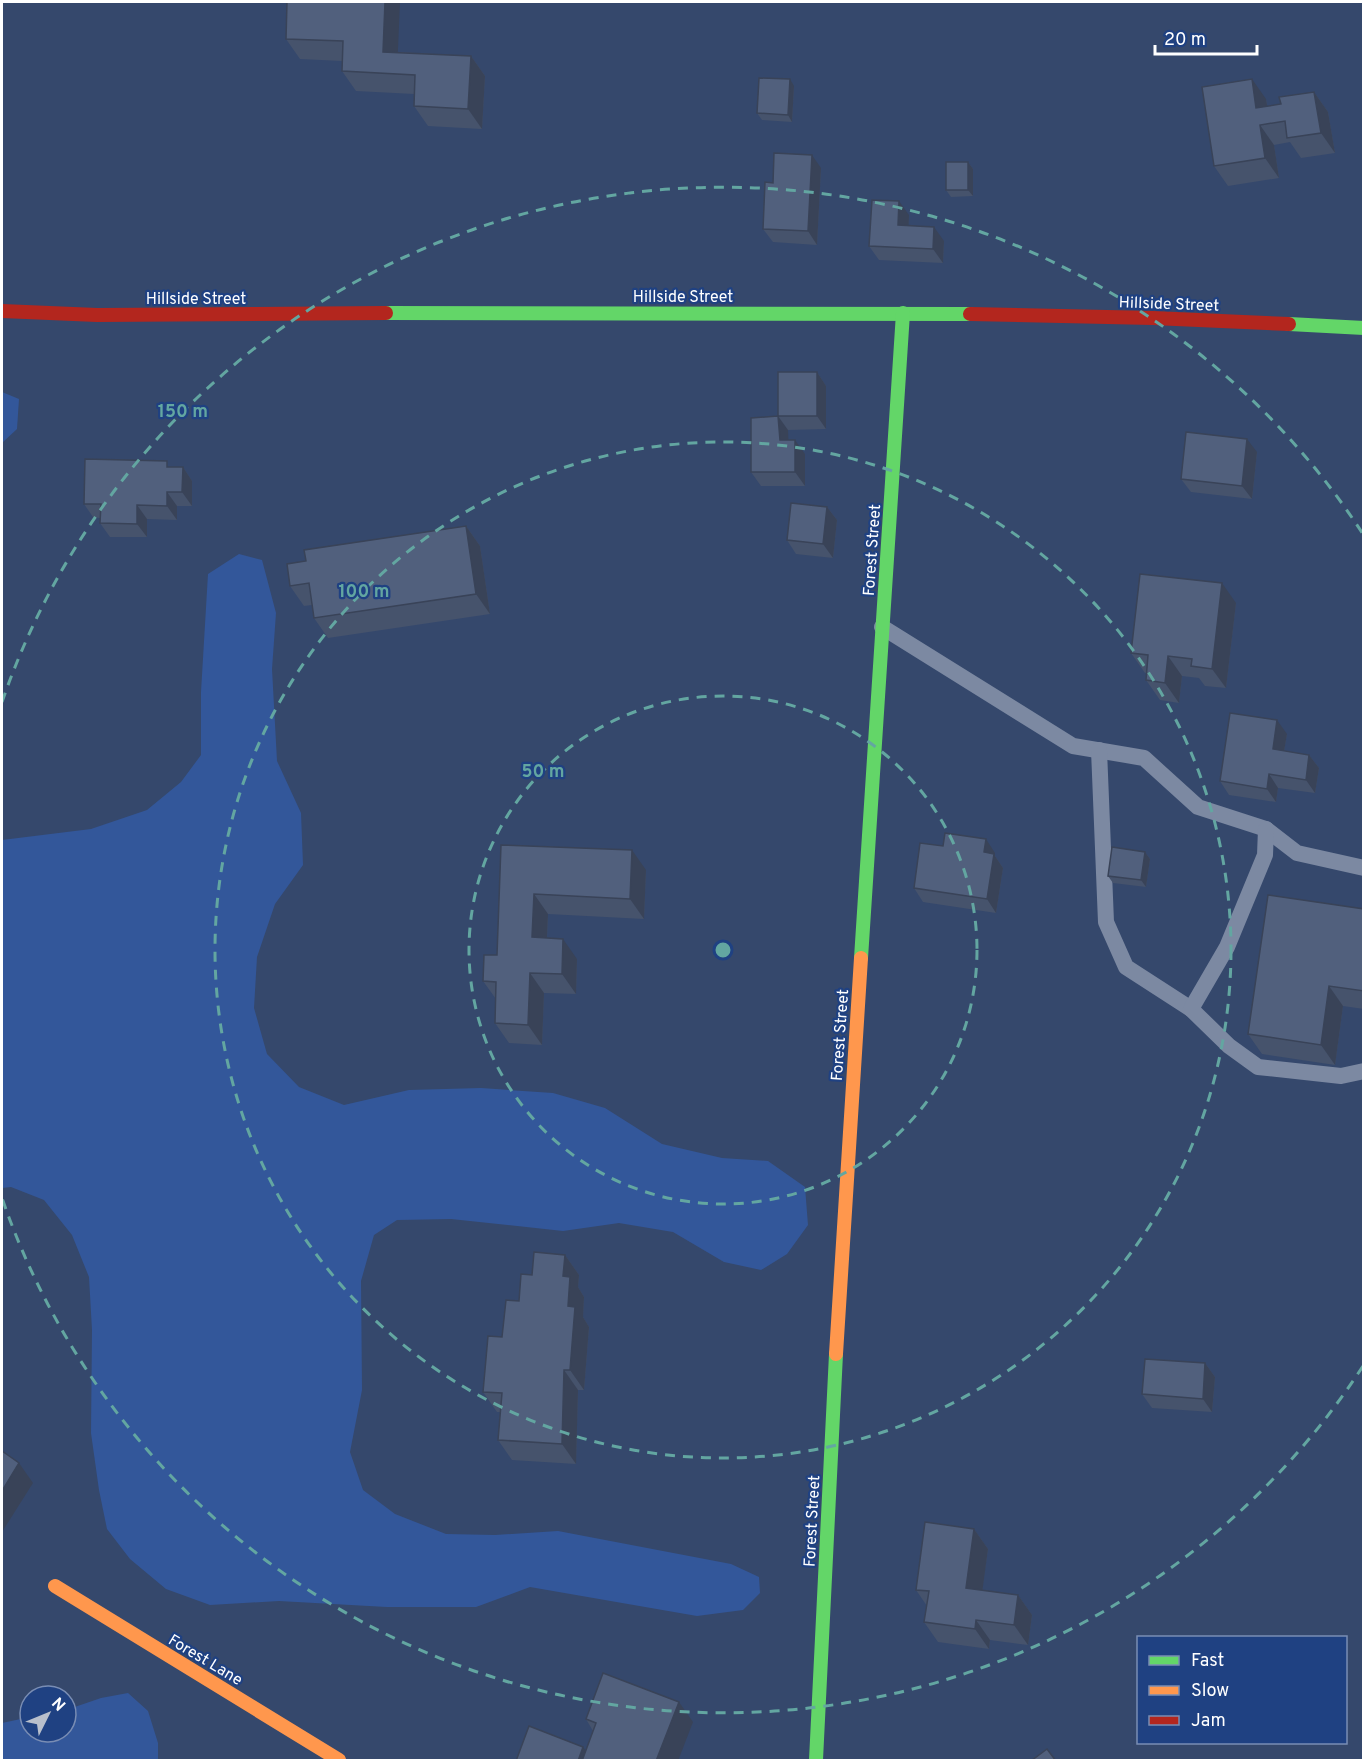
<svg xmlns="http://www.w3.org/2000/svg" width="1365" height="1762" font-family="Overpass,sans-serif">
	<rect width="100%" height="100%" fill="#35486c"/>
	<g fill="#33579a">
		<polygon points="2,392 19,399 17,429 2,443"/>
		<polygon points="239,554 262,560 276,613 272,669 277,761 301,813 303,865 275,904 257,957 254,1008 267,1054 299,1087 344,1105 409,1090 481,1088 553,1093 605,1108 662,1144 722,1158 768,1161 805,1187 808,1225 787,1254 761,1270 724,1262 673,1232 619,1223 563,1231 451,1219 397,1220 374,1235 361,1281 362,1390 350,1452 363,1490 395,1514 446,1534 495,1535 558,1531 731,1564 759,1577 760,1593 743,1610 697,1616 530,1587 476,1607 387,1607 279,1601 210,1605 166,1589 130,1559 107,1529 99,1490 91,1433 92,1330 89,1277 72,1235 44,1200 11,1187 2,1188 2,840 91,829 147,810 181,782 201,755 201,692 208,574"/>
		<polygon points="128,1693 148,1711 158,1743 158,1760 2,1760 2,1723 30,1717 30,1732 66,1732 66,1710 101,1698"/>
	</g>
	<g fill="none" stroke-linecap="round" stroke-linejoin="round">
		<g stroke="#7c89a2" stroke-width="16">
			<polyline points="882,627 1073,746 1144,758 1198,807 1266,829 1297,853 1364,868"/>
			<polyline points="1099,750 1106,922 1126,967 1191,1009"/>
			<polyline points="1266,829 1265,855 1227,947 1191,1009 1229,1046 1258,1067 1341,1076 1364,1071"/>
		</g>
		<g stroke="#63d668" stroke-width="14">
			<polyline points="386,313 970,314"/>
			<polyline points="1289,324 1364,328"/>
			<polyline points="861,958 903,313"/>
			<polyline points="816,1760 836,1354"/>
		</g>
		<g stroke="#ff974d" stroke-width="14">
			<polyline points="836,1354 861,958"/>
			<polyline points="55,1586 339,1760"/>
		</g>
		<g stroke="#b3261e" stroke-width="14">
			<polyline points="2,311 97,315 386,313"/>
			<polyline points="970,314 1153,318 1289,324"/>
		</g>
	</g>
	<g fill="#46536c">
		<polygon points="287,2 398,52 471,56 485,76 482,129 428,126 414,106 414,94 356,91 342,71 342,61 300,59 286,39"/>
		<polygon points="794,86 792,122 762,120 757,113"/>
		<polygon points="1314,92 1328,112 1335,153 1301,158 1290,142 1274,145 1279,178 1228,186 1214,166 1266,99 1267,106 1281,104"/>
		<polygon points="968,162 973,169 973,196 951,197 946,190"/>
		<polygon points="821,168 817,245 773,242 763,229 773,183"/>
		<polygon points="909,215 908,226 944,241 943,263 879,260 869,246"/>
		<polygon points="817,372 826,386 826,429 788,430 788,440 805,454 805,486 761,486 751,472 778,416"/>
		<polygon points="1257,452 1252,499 1191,492 1181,479"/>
		<polygon points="172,467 183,467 192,481 192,506 177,506 177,520 147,519 147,537 110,537 100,523 100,518 93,517 84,504"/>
		<polygon points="827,507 837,520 833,558 796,554 787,540"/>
		<polygon points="466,526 480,546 490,614 328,638 314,618 312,605 304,606 290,586 306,561"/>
		<polygon points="1236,603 1226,688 1205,686 1199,678 1182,676 1179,703 1160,700 1146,680 1147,673 1145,673 1131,653"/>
		<polygon points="1287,734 1284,751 1309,755 1319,768 1315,793 1278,788 1276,802 1229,795 1220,781"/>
		<polygon points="501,845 646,870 644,919 548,914 547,938 577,959 576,994 544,993 542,1045 509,1043 495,1023 496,999 483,981 497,955"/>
		<polygon points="1145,852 1150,859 1146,887 1113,883 1108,876"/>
		<polygon points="995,853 995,856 1003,868 996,913 923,902 914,888"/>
		<polygon points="1364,909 1364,1009 1343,1006 1335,1065 1262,1054 1248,1034"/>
		<polygon points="565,1255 579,1275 578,1287 584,1297 583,1317 589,1327 584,1390 578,1390 576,1464 512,1460 498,1440 501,1412 497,1412 483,1392 519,1301 532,1275"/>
		<polygon points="1205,1363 1215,1377 1212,1412 1152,1408 1142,1394"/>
		<polygon points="974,1529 988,1549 982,1590 1018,1595 1032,1615 1028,1645 990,1640 989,1649 938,1642 924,1622 927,1606 916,1590"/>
		<polygon points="586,1719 693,1722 586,1750 593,1731"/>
	</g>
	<g fill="#394358">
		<polygon points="385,2 400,2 397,72 383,52"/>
		<polygon points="471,56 485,76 482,129 468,109"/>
		<polygon points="790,79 794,86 792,122 788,115"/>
		<polygon points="1252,79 1266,99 1270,123 1256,108"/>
		<polygon points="1314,92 1328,112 1335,153 1321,133"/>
		<polygon points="1260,125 1274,145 1279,178 1265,158"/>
		<polygon points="812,155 821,168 817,245 808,231"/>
		<polygon points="968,162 973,169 973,196 968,190"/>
		<polygon points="899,201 909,215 908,239 898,225"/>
		<polygon points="934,227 944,241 943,263 933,249"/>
		<polygon points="817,372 826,386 826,429 817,416"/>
		<polygon points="778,416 788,430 789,454 780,440"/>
		<polygon points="1247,439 1257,452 1252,499 1242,486"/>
		<polygon points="795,440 805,454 805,486 795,472"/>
		<polygon points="183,467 192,481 192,506 182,492"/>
		<polygon points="167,492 177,506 177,520 167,506"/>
		<polygon points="137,505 147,519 147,537 137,524"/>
		<polygon points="827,507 837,520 833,558 823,544"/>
		<polygon points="466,526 480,546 490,614 476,594"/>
		<polygon points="1222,583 1236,603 1226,688 1212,669"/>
		<polygon points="1168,656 1182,676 1179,703 1165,683"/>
		<polygon points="1277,720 1287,734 1282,763 1273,749"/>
		<polygon points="1309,755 1319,768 1315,793 1306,780"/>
		<polygon points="1269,774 1278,788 1276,802 1267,789"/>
		<polygon points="986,839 995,853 995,856 1003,868 996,913 987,899 984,852"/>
		<polygon points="632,850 646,870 644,919 630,899"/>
		<polygon points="1145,852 1150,859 1146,887 1141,880"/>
		<polygon points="534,894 548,914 546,957 532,937"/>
		<polygon points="563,939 577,959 576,994 562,974"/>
		<polygon points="530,973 544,993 542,1045 528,1025"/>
		<polygon points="1329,986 1343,1006 1335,1065 1321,1045"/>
		<polygon points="565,1255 579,1275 578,1287 584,1297 583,1317 589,1327 584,1390 570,1370 568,1306 563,1276"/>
		<polygon points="1205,1363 1215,1377 1212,1412 1203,1399"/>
		<polygon points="564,1370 578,1390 576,1464 562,1444"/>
		<polygon points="19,1463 33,1483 2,1532 2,1491"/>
		<polygon points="974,1529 988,1549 980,1608 966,1588"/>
		<polygon points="1018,1595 1032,1615 1028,1645 1014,1625"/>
		<polygon points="976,1620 990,1640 989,1649 975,1629"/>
		<polygon points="679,1702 693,1722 678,1761 656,1761"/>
		<polygon points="583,1747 593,1760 578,1761"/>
	</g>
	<g fill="#51607d" stroke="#394358" stroke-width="1.5">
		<polygon points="287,2 385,2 383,52 471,56 468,109 414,106 415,75 342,71 343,41 286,39"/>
		<polygon points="759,78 790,79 788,115 757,113"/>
		<polygon points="1252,79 1256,108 1281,104 1279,97 1314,92 1321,133 1287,138 1285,121 1260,125 1265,158 1214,166 1202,87"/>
		<polygon points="774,153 812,155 808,231 763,229 765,182 773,183"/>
		<rect x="946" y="162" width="22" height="28"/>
		<polygon points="872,200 899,201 898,225 934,227 933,249 869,246"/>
		<rect x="778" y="372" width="39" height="44"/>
		<polygon points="778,416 780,440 795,440 795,472 751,472 751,418"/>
		<polygon points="1186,432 1247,439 1242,486 1181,479"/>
		<polygon points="85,459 167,461 167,467 183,467 182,492 167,492 167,506 137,505 137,524 100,523 101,504 84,504"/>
		<polygon points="791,503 827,507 823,544 787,540"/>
		<polygon points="466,526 476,594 314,618 309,583 290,586 287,564 306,561 304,550"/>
		<polygon points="1140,574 1222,583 1212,669 1191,666 1192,659 1168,656 1165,683 1146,680 1148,655 1131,653"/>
		<polygon points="1230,713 1277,720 1273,749 1309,755 1306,780 1269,774 1267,789 1220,781"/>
		<polygon points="945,833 986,839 984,852 994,854 987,899 914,888 920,843 943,846"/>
		<polygon points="501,845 632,850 630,899 534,894 532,937 563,939 562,974 530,973 528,1025 495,1023 496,982 483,981 484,955 497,955"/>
		<polygon points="1112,847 1145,852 1141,880 1108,876"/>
		<polygon points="1268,895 1364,909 1364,991 1329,986 1321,1045 1248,1034"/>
		<polygon points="534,1252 565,1255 563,1276 570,1277 568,1306 575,1307 570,1370 564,1370 562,1444 498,1440 502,1393 483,1392 488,1336 502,1337 506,1300 519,1301 521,1274 532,1275"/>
		<polygon points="1145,1359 1205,1363 1203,1399 1142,1394"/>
		<polygon points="2,1451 19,1463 2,1491"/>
		<polygon points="925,1522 974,1529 966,1588 1018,1595 1014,1625 976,1620 975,1629 924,1622 929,1591 916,1590"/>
		<polygon points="603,1673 679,1702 656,1761 582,1761 596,1723 586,1719"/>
		<polygon points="529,1726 583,1747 578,1761 516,1761"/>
		<polygon points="1047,1749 1056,1761 1031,1761"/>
	</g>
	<g fill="none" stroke="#63a6a1" stroke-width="3" stroke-dasharray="10 8">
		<circle cx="723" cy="950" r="254"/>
		<circle cx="723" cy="950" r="508"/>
		<path d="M1363 1366A763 763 0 0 1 2 1198M2 702A763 763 0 0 1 1363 534"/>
	</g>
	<g text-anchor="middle" stroke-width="4.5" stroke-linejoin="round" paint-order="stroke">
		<g font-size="16" fill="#fff" stroke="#1f4182">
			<text x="683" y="302">Hillside Street</text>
			<text x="196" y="304">Hillside Street</text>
			<text transform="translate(1169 303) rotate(2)" y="6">Hillside Street</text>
			<text transform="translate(871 550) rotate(-86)" y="6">Forest Street</text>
			<text transform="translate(839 1035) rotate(-86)" y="6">Forest Street</text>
			<text transform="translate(811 1521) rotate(-87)" y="6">Forest Street</text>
			<text transform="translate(206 1659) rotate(31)" y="6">Forest Lane</text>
		</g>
	</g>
	<circle cx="723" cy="950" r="9" fill="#63a6a1" stroke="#1f4182" stroke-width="3"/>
	<g font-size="18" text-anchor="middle" font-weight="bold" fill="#63a6a1" stroke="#1f4182" stroke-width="4.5" stroke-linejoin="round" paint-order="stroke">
		<text x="183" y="417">150 m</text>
		<text x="364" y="597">100 m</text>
		<text x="543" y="777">50 m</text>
	</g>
	<rect width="1365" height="1762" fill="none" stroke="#ffffff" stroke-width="6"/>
	<rect x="1137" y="1636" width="210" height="108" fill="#1f4182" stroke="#798db4" stroke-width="1.5"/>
	<rect x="1149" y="1656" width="30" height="9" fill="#63d668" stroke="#798db4" stroke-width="1.5"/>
	<text x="1191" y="1666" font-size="18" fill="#ffffff">Fast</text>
	<rect x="1149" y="1686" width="30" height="9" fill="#ff974d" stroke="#798db4" stroke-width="1.5"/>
	<text x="1191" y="1696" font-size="18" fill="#ffffff">Slow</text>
	<rect x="1149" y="1716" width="30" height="9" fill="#b3261e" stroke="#798db4" stroke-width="1.5"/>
	<text x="1191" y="1726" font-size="18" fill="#ffffff">Jam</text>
	<g transform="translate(48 1714) rotate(47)"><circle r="28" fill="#1f4182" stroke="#798db4" stroke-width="1.5"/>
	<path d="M0-4.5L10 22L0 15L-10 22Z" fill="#b8bfcc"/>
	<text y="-9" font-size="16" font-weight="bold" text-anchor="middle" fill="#ffffff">N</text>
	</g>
	<path d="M1155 45v9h102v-9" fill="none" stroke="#ffffff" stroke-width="3"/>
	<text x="1164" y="45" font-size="18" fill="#ffffff" stroke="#1f4182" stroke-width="4.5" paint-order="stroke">20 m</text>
</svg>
